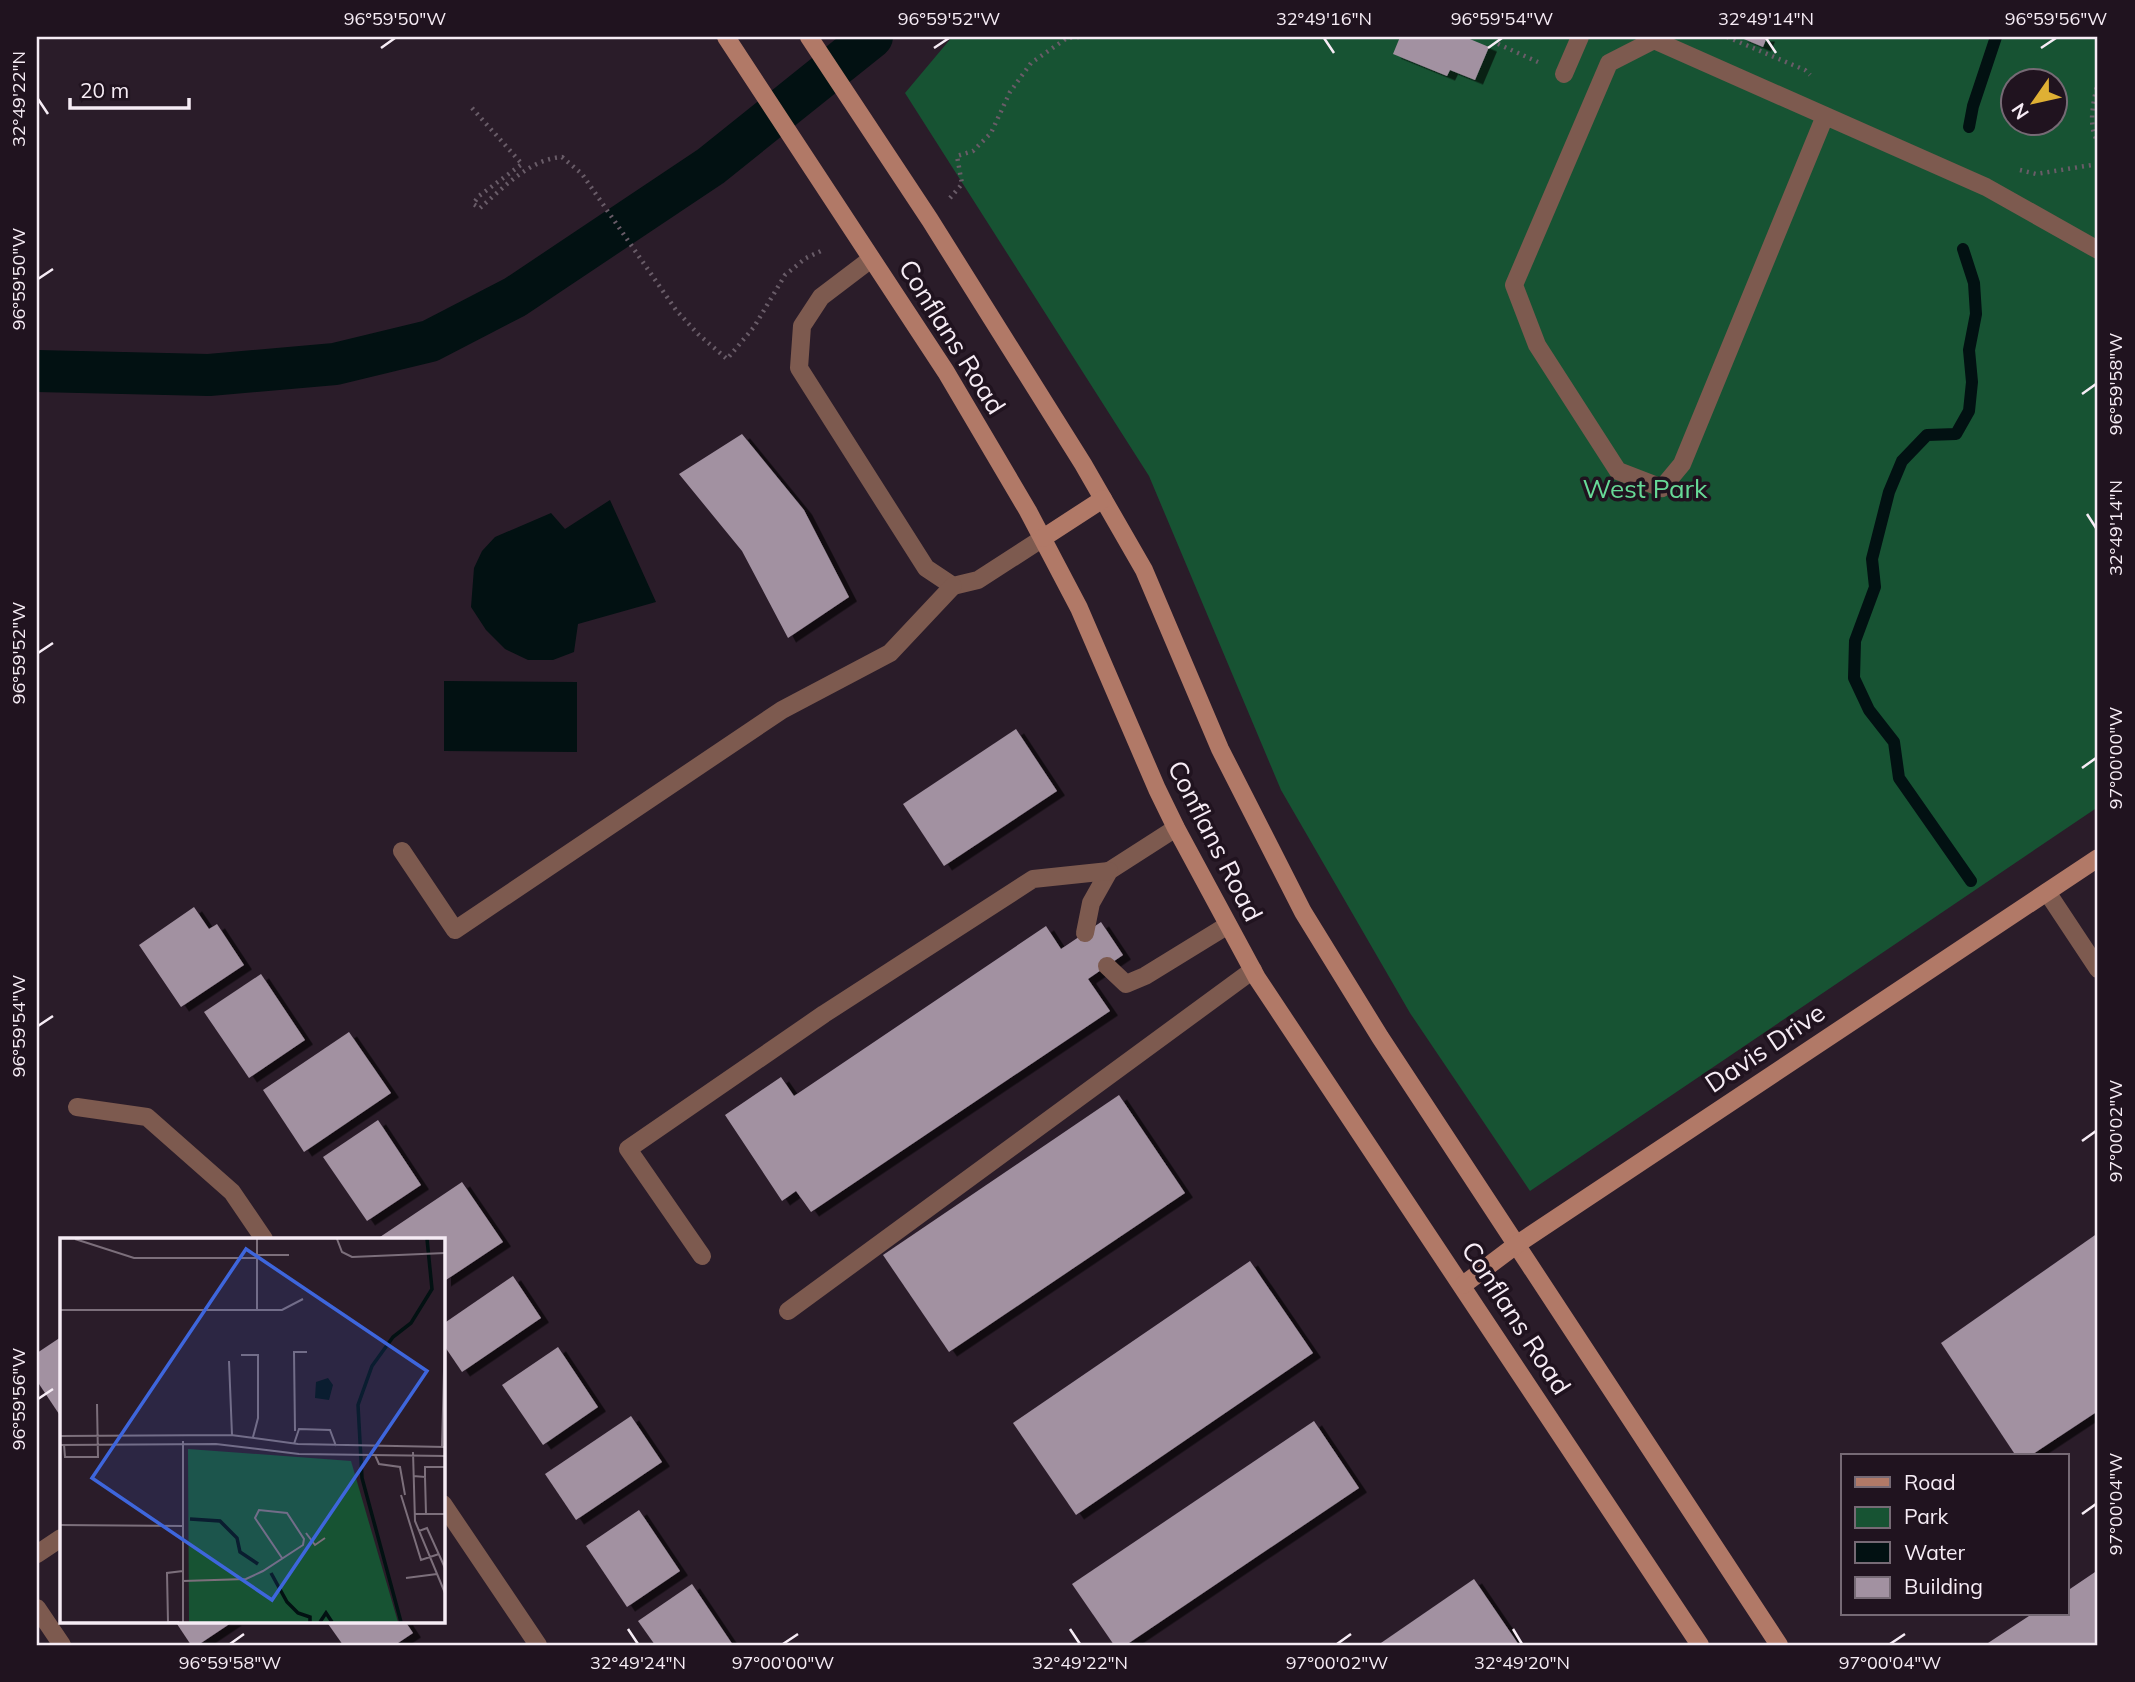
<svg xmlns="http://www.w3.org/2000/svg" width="2135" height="1682" font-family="Mulish,sans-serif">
	<defs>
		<filter id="shadow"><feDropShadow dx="8" dy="4.5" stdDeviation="0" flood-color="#0009"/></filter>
	</defs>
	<rect width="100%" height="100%" fill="#2a1c29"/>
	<path fill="#175333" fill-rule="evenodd" d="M952,37H2098V807L1530,1191L1410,1013L1281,790L1149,476L905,93ZM2012,80H2054V122H2012Z"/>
	<g fill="#021112">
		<polygon points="610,500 656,602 578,624 574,652 553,660 528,660 505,649 486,630 471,607 474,568 482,551 495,537 551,513 565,529"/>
		<polygon points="444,681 577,682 577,752 444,751"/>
	</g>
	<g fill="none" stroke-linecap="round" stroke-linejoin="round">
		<g stroke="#021112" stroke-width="12">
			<polyline points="1969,127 1973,106 1996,37"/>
			<polyline points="1963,249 1974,283 1976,314 1969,350 1972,382 1969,411 1956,434 1927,435 1902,461 1889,492 1872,559 1875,587 1855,641 1854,678 1869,710 1894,742 1899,778 1971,881"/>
		</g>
		<polyline stroke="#021112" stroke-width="42" points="37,371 209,375 335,364 430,341 515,297 711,166 872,37"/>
	</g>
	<g fill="#a291a1" filter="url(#shadow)">
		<polygon points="1400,37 1465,37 1489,47 1475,80 1450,70 1447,76 1393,54"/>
		<polygon points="1739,37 1767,37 1763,47"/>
		<polygon points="742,434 804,510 849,597 788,638 742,551 679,474"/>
		<polygon points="1016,729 1057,791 944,866 903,804"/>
		<polygon points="194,907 209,929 217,924 244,965 181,1007 139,945"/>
		<polygon points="1101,922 1123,955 1088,979 1110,1011 811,1212 796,1191 782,1201 725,1115 781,1077 794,1096 1046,926 1061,949"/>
		<polygon points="261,974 305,1040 249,1078 204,1012"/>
		<polygon points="349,1032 391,1093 304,1152 263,1090"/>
		<polygon points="1119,1095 1185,1193 949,1352 883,1255"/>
		<polygon points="378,1120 421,1185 367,1221 323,1157"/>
		<polygon points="462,1182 503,1242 443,1282 443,1239 377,1239"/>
		<polygon points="2098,1233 2098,1411 2030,1456 2016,1456 1941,1343"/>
		<polygon points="1250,1261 1313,1353 1076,1515 1013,1423"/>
		<polygon points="513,1276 541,1318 462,1372 443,1344 443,1324"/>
		<polygon points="61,1337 61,1417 37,1381 37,1353"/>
		<polygon points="558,1347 598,1407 543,1445 502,1385"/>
		<polygon points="631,1416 662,1462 576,1520 545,1474"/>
		<polygon points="1314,1421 1359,1488 1126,1645 1114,1645 1072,1584"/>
		<polygon points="639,1510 680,1571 627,1607 586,1546"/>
		<polygon points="2098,1570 2098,1645 1990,1645 1988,1643 2032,1614 2067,1614 2067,1591"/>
		<polygon points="1474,1579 1519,1645 1378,1645"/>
		<polygon points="692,1584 733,1645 655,1645 638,1621"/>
		<polygon points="175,1621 234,1621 198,1645 191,1645"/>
		<polygon points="326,1621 405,1621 413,1633 395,1645 343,1645"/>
	</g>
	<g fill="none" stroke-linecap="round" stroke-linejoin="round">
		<g stroke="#695c68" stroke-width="4.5" stroke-dasharray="2 5" stroke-linecap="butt">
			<polyline points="1498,37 1498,44 1538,62"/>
			<polyline points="1727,37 1805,70 1810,75"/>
			<path d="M2098,81C2094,100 2087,125 2098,142"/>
			<path d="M472,108L522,164L479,196L473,204L480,208C503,188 530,159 562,157L582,174L676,310L698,334L727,359L754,327L785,275L806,258L823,250"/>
			<polyline points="2020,170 2036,174 2098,164"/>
			<polyline points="950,198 962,184 957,156 973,151 991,133 1010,92 1031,63 1067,38 1079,37"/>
		</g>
		<g stroke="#7d5a4f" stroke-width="18">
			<polyline points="1564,74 1580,37"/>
			<polyline points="1825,116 1682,464 1662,488 1618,471 1537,345 1514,285 1609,63 1654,40 1986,187 2098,250"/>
			<polyline points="871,259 821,297 802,326 799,368 926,568 953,586 978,580 1043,538"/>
			<polyline points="402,851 455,930 782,710 890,653 953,586"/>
			<polyline points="1085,933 1091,903 1109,871 1176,828"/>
			<polyline points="1107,966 1126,984 1145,976 1228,925"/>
			<polyline points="702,1256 628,1149 824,1014 1033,879 1109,871"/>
			<polyline points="788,1311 1253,970"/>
		</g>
		<g stroke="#7d5a4f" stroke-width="18">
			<polyline points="2047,892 2098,969"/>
			<polyline points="77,1107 147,1117 232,1192 264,1239"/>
			<polyline points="443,1504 538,1645"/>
			<polyline points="37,1554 61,1538"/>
			<polyline points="37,1608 62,1645"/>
		</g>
		<g stroke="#b17967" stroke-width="18">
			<polyline points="726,37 946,372 1028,511 1079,608 1157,789 1176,828 1257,978 1700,1645"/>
			<polyline points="809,37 930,220 1083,464 1144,570 1220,749 1303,912 1380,1037 1779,1645"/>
			<polyline points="1043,538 1103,499"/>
			<polyline points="1463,1285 1516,1245 2098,858"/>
		</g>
	</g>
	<path fill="none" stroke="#f6ecf5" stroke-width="2.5" d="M1324,38L1334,53M1766,38L1776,53M381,48L395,38M934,48L949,38M1488,48L1502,38M2041,48L2056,38M38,99L48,114M38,279L53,269M2082,394L2096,384M2087,514L2096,528M38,653L53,643M2082,768L2096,758M38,1026L53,1016M2082,1141L2096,1131M38,1399L53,1389M2082,1514L2096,1504M628,1629L638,1644M1070,1629L1080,1644M1513,1629L1522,1644M230,1644L244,1634M783,1644L798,1634M1337,1644L1351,1634M1890,1644L1905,1634"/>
	<g text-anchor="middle" stroke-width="7" stroke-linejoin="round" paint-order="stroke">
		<g font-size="26" fill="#f6ecf5" stroke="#20131f">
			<text transform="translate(952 337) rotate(58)" y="9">Conflans Road</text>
			<text transform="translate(1215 841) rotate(63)" y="9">Conflans Road</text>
			<text transform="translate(1765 1048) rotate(-34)" y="9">Davis Drive</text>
			<text transform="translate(1516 1318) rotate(57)" y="9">Conflans Road</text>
		</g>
		<g font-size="26" fill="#67da97" stroke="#20131f">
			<text x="1645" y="498">West Park</text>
		</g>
	</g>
	<g transform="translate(60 1238)">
		<rect width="385" height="385" fill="#2a1c29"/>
		<path d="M128,211L291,223L338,384H129Z" fill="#175333"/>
		<path d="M268,140L273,147L269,162L255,160L256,144Z" fill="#021112"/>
		<path fill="none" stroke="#021112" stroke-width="3.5" d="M130,281L160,283L177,300L180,314L198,326M211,335L227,364L238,375L250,379V384M260,384L266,375L272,384M341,384L302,240L298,167L312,128L333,99L351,85L372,51L367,1"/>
		<path fill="none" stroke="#7c6f7b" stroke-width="2" d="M15,1L74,20H197M277,1L282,14L292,19L385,15M197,17H229M0,72H222L243,61M197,72V1M181,117H198V180L193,199M169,123L172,197M235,193L234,114H247M0,198L171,197L238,206L385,209M4,206L5,219H38L37,166M234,206L239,191L270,192L276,208M0,207L156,206L239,216L385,218M382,209L385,95M353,214L355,283L385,355M315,217L319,226L340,229L345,257M353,238L365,239V229H385M365,239L366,276M341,257L361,322L379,316M354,276H385M0,287L123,288M359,293L367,290L385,330M246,295L255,307L265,300M346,340L377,336M123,343L186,341L203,333L243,307L244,301L227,275L199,272L195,280L222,320M119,384H108L107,335L123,333M123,384V203"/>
		<path fill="#3e66dc" fill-opacity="0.15" stroke="#3e66dc" stroke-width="3.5" d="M186,11L367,133L212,362L32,240Z"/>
		<rect width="385" height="385" fill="none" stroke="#f6ecf5" stroke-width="3.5"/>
	</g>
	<rect width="2135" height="1682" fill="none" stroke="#20131f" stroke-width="77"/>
	<rect x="1841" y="1454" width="228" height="161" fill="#20131f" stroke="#766a75" stroke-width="2"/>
	<rect x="1855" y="1477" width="35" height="10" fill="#b17967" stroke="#766a75" stroke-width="2"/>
	<text x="1904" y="1490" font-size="21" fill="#f6ecf5">Road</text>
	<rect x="1855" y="1507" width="35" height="21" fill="#175333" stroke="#766a75" stroke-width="2"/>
	<text x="1904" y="1524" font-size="21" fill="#f6ecf5">Park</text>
	<rect x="1855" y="1542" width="35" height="21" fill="#021112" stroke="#766a75" stroke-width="2"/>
	<text x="1904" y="1560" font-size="21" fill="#f6ecf5">Water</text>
	<rect x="1855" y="1577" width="35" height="21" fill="#a291a1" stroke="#766a75" stroke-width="2"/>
	<text x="1904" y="1594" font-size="21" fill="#f6ecf5">Building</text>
	<g transform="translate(2034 102) rotate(236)"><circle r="33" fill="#20131f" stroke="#766a75" stroke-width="2"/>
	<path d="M0-5L12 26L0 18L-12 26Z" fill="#dfb034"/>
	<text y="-10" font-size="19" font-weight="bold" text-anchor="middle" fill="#f6ecf5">N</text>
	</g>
	<path d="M70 98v10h119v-10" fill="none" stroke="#f6ecf5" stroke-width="3.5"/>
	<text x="80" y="98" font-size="21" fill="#f6ecf5" stroke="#20131f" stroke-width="5" paint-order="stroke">20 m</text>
	<rect x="38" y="38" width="2058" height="1606" fill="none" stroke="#f6ecf5" stroke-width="2.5"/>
	<g font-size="18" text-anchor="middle" fill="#f6ecf5">
		<text x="395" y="25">96°59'50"W</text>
		<text x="949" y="25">96°59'52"W</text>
		<text x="1324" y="25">32°49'16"N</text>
		<text x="1502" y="25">96°59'54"W</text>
		<text x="1766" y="25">32°49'14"N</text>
		<text x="2056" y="25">96°59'56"W</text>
		<text transform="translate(19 99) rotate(-90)" y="6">32°49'22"N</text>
		<text transform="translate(19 279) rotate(-90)" y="6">96°59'50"W</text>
		<text transform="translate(2116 384) rotate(-90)" y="6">96°59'58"W</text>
		<text transform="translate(2116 528) rotate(-90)" y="6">32°49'14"N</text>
		<text transform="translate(19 653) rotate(-90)" y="6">96°59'52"W</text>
		<text transform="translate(2116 758) rotate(-90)" y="6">97°00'00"W</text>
		<text transform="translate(19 1026) rotate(-90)" y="6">96°59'54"W</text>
		<text transform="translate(2116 1131) rotate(-90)" y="6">97°00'02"W</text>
		<text transform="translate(19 1399) rotate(-90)" y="6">96°59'56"W</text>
		<text transform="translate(2116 1504) rotate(-90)" y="6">97°00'04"W</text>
		<text x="230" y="1669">96°59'58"W</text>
		<text x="638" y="1669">32°49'24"N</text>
		<text x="783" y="1669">97°00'00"W</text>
		<text x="1080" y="1669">32°49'22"N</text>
		<text x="1337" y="1669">97°00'02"W</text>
		<text x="1522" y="1669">32°49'20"N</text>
		<text x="1890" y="1669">97°00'04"W</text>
	</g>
</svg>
